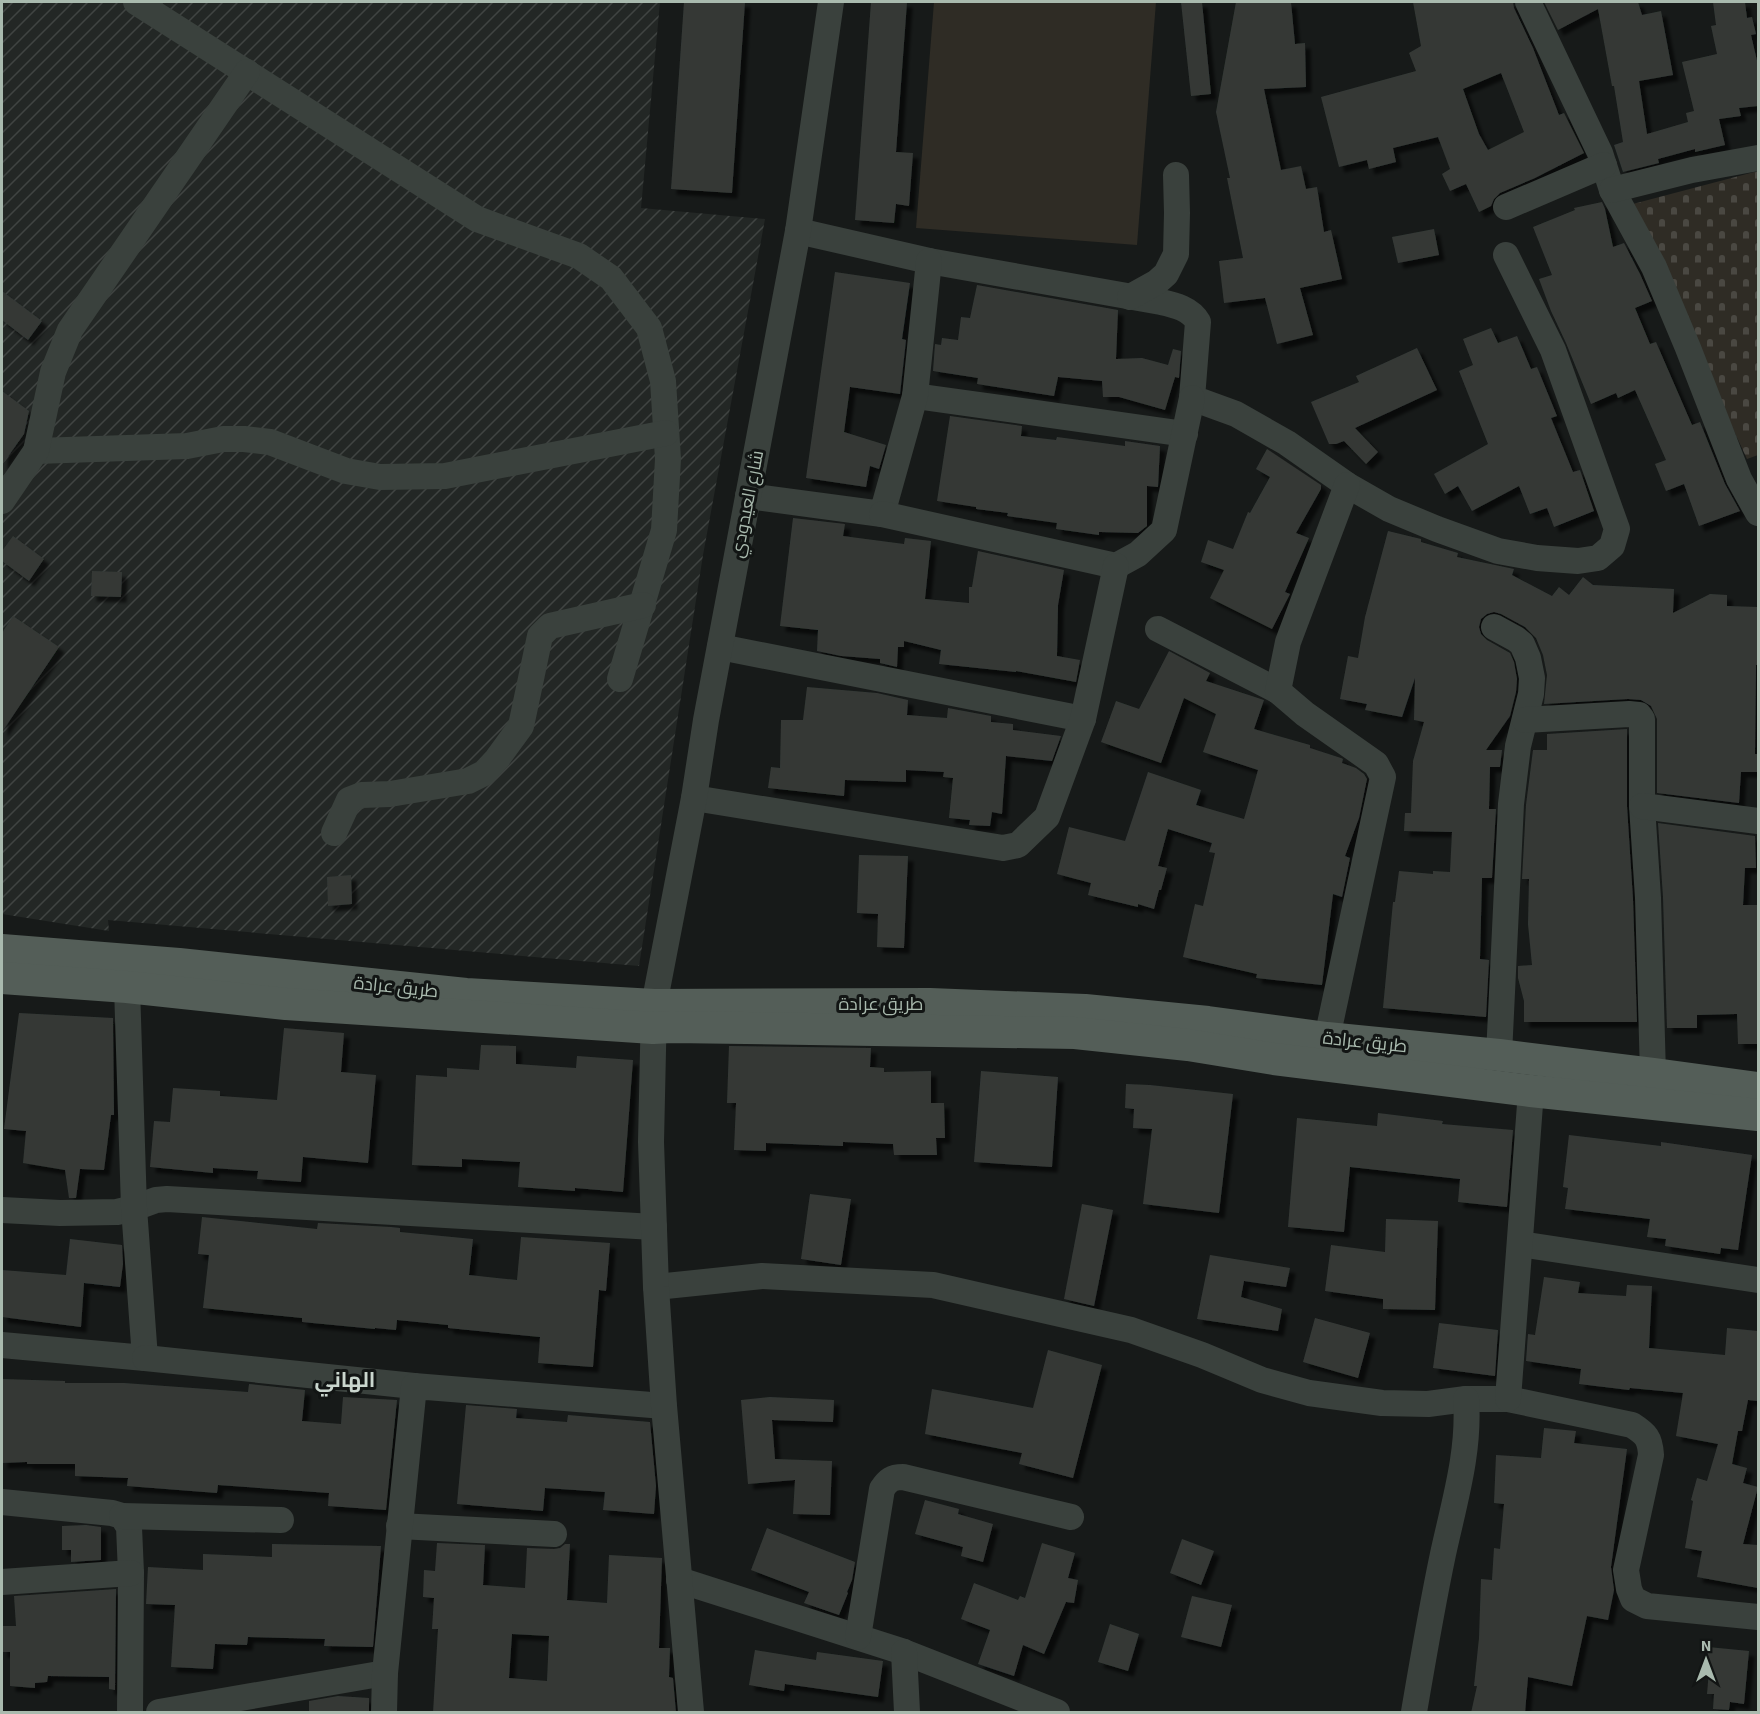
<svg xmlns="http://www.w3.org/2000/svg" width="1760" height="1714" font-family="'Source Sans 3',Cairo,sans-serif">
	<defs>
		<pattern id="industrial-furrows" width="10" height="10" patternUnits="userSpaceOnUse" patternTransform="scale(1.5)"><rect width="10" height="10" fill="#232725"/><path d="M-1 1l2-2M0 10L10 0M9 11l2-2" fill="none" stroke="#404442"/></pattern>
		<pattern id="cemetery-stones" width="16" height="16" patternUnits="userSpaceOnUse" patternTransform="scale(1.5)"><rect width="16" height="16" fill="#2f2c25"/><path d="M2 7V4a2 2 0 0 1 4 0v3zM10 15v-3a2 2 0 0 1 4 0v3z" fill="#4a4842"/></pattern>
		<filter id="shadow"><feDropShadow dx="5.5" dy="5.5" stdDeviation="1.5" flood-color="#0009"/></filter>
	</defs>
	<rect width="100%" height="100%" fill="#171a19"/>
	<polygon fill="url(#industrial-furrows)" points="2,2 660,2 641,208 765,219 703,555 639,966 108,920 109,931 2,914"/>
	<polygon fill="url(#cemetery-stones)" points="1758,171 1758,455 1747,459 1629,205"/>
	<polygon fill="#2f2c25" points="934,2 1156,2 1137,245 916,228"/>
	<g fill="#343936" fill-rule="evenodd" filter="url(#shadow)">
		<polygon points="684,2 745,2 732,193 671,189"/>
		<polygon points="871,2 907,2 896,152 913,153 909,206 896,204 894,223 855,220"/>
		<polygon points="1181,2 1202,2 1211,94 1191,96"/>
		<polygon points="1236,2 1291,2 1295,44 1305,43 1306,87 1264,89 1281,170 1301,166 1306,189 1317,187 1324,232 1331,230 1342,279 1300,288 1313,335 1277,344 1265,298 1224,303 1219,261 1243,258 1227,178 1230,178 1216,112"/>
		<path d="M1413,2H1513L1514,8L1533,48L1559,115L1564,113L1584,153L1535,178L1500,193L1494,199L1491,206L1479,212L1466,184L1450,191L1442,174L1450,169L1438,137L1393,148L1396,162L1369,169L1367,160L1339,167L1321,97L1416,71L1409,53L1421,46ZM1501,73L1524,132L1488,150L1479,134L1463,89Z"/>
		<polygon points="1544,2 1638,2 1642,15 1661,11 1673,75 1639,81 1647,134 1688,122 1686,113 1694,111 1682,62 1717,54 1711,26 1716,25 1713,2 1745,2 1747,18 1752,17 1756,34 1751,35 1758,65 1758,106 1739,108 1741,116 1719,119 1725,145 1695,152 1695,149 1658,159 1659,163 1623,172 1614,145 1623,142 1614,86 1612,86 1598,9 1558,30"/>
		<polygon points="1602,202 1605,209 1613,247 1624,243 1640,274 1652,301 1635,308 1650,344 1656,342 1692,425 1700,422 1725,484 1740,511 1699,526 1684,484 1666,491 1655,464 1666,460 1635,390 1618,398 1616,393 1591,404 1566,343 1551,311 1539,279 1552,275 1533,227 1575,210 1574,208"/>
		<polygon points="1434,229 1439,255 1398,263 1392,237"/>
		<polygon points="835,272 910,283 902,339 906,340 900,394 850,387 844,432 886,445 879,469 870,466 866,487 806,478"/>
		<polygon points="977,285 1118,310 1116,359 1142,358 1168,365 1173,349 1181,351 1179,378 1175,377 1165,410 1119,397 1103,397 1102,381 1058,377 1054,396 977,384 978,378 933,371 935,344 941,345 942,338 958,340 961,317 970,318"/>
		<polygon points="2,291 42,321 28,340 2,320"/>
		<polygon points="1491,328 1498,343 1517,336 1531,369 1537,367 1557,416 1551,418 1573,472 1580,470 1594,511 1554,527 1547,508 1530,514 1519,486 1472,511 1458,486 1445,494 1434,474 1488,444 1459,371 1473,365 1463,339"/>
		<polygon points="1417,348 1437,390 1355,428 1378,452 1366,464 1344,441 1336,444 1329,444 1311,402 1359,382 1356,376"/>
		<polygon points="2,391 29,411 24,434 2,465"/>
		<polygon points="950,416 1022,426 1021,436 1056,440 1057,437 1125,446 1125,441 1160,446 1158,487 1147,486 1147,526 1138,533 1099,532 1099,535 1056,529 1057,523 1007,516 1008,513 976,509 976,507 937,501"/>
		<polygon points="1267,449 1321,485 1321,489 1296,533 1309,538 1285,592 1290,594 1272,629 1210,598 1224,570 1201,562 1208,540 1233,549 1248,512 1250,513 1270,477 1256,469"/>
		<polygon points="793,518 845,524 843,536 904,544 905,538 931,541 925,599 969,603 969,587 972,587 978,551 1064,570 1058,605 1057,656 1080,660 1076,682 1016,671 1016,672 939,664 941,650 904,641 904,647 898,647 897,667 880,663 880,659 841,656 817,651 818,630 780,626"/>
		<polygon points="1388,531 1421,539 1421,542 1458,553 1457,557 1514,569 1512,575 1552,596 1559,587 1569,595 1583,577 1593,585 1674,589 1673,613 1710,594 1727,595 1727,606 1758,607 1758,665 1756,665 1755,754 1757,754 1757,772 1741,772 1739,803 1657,793 1657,719 1651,706 1641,700 1628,699 1544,704 1547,675 1543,655 1536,638 1525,627 1501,614 1494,612 1487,614 1481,619 1479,627 1481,634 1487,640 1510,653 1514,662 1517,679 1516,692 1510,716 1486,750 1502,750 1500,767 1490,767 1489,809 1496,809 1492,878 1482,878 1480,959 1489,960 1486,1017 1383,1008 1393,902 1395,902 1399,871 1433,874 1433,871 1450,872 1452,832 1404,831 1405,813 1411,813 1413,761 1424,722 1414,720 1415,678 1402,717 1365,710 1367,704 1340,699 1348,656 1358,658 1365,617"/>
		<polygon points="13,536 44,559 29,581 2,561 2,551"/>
		<polygon points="92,571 122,572 121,597 91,596"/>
		<polygon points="13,616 59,647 2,732 2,633"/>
		<polygon points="1169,651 1210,673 1206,681 1264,700 1254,729 1310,745 1310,748 1341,758 1343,759 1342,763 1356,768 1364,774 1367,779 1359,818 1345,856 1350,858 1342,897 1333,894 1322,985 1256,978 1257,974 1183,957 1195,904 1203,906 1215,853 1209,852 1212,843 1168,829 1158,866 1167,868 1161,890 1159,890 1154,909 1138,904 1138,907 1088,895 1091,883 1057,874 1069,827 1125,841 1148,772 1201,790 1196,805 1244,819 1258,770 1203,752 1216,714 1184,698 1161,763 1101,742 1116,701 1139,709"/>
		<polygon points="807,687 877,693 908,700 907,715 947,718 948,708 991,716 991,722 1013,724 1013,730 1061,736 1052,761 1006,756 1002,814 992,812 990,826 969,825 970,820 949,818 953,778 943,777 944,772 906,770 906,782 845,780 844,796 768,788 771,767 780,768 781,720 803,720"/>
		<polygon points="1627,729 1627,806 1633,899 1637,1022 1524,1022 1524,1001 1518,978 1518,966 1532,965 1528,924 1529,879 1522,879 1526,805 1533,750 1547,750 1547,734"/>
		<polygon points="1658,823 1755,836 1756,868 1745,868 1743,905 1758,905 1757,994 1758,994 1758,1044 1738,1044 1737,1014 1697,1015 1697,1028 1667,1028 1663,897"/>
		<polygon points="859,855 908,856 904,948 877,947 878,914 857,913"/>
		<polygon points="351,875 352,904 328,906 327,877"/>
		<polygon points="19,1013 113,1018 114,1115 111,1115 104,1170 80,1169 76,1198 69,1198 65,1170 23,1163 26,1131 4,1129"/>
		<polygon points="284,1028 344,1033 341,1072 376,1075 368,1163 303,1157 301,1182 257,1179 258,1171 213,1168 213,1173 150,1167 154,1121 170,1122 173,1088 220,1091 220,1096 277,1100"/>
		<polygon points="481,1045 516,1046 516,1064 576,1068 577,1056 633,1060 623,1192 575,1188 575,1191 518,1187 520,1162 462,1159 462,1167 412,1165 416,1075 447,1077 447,1068 479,1070"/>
		<polygon points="729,1046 871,1048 870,1067 884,1068 884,1072 931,1071 931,1103 944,1103 945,1138 936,1138 937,1155 894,1155 893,1144 843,1142 843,1146 766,1143 766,1151 734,1150 736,1103 727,1103"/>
		<polygon points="981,1071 1058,1077 1052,1167 974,1162"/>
		<polygon points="1126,1084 1150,1085 1233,1094 1219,1213 1143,1204 1152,1129 1133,1128 1134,1109 1125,1108"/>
		<polygon points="1378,1113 1443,1121 1442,1124 1513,1130 1507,1207 1458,1202 1460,1179 1350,1167 1344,1232 1288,1227 1297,1118 1377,1126"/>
		<polygon points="1569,1135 1661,1146 1661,1142 1752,1155 1738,1250 1721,1248 1720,1254 1665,1246 1666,1239 1647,1237 1650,1219 1565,1209 1568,1188 1563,1187"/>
		<polygon points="810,1194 851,1199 841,1265 801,1259"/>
		<polygon points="1082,1204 1113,1210 1094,1306 1064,1299"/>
		<polygon points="202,1217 317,1229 318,1223 391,1227 400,1228 400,1232 473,1239 469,1275 517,1280 521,1237 610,1243 606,1291 599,1290 593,1367 538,1363 540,1337 448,1328 448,1325 397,1320 396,1330 375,1328 375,1329 302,1322 302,1318 203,1308 209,1255 198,1254"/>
		<polygon points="1386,1219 1438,1221 1435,1310 1383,1309 1383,1299 1325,1291 1331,1245 1385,1252"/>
		<polygon points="70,1239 122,1245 123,1264 120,1287 84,1283 81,1327 2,1317 2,1270 66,1275"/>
		<polygon points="1210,1255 1290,1268 1286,1287 1244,1281 1241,1297 1282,1309 1278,1331 1197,1319"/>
		<polygon points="1544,1277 1580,1282 1578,1293 1626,1296 1627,1285 1652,1286 1649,1348 1725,1355 1727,1328 1758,1331 1758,1401 1748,1400 1742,1431 1738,1431 1732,1464 1747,1468 1743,1483 1758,1487 1743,1544 1758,1545 1758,1588 1697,1577 1702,1551 1685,1548 1693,1501 1691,1500 1697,1478 1707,1481 1718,1444 1676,1436 1683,1393 1630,1388 1629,1390 1579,1384 1581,1369 1526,1361 1528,1334 1535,1335"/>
		<polygon points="1315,1318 1370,1333 1358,1378 1303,1362"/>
		<polygon points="1439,1323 1498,1330 1495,1376 1433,1368"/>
		<polygon points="1048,1350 1102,1365 1073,1478 1019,1464 1022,1453 925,1434 932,1389 1033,1408"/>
		<polygon points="2,1379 65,1381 65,1383 124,1383 248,1392 249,1384 305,1390 302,1421 341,1424 343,1397 397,1400 386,1510 328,1506 329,1493 218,1485 217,1493 127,1486 128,1478 75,1476 75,1464 27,1464 27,1462 2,1463"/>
		<polygon points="770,1397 834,1400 833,1422 772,1420 775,1459 832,1461 830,1515 793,1514 795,1480 748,1484 741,1400"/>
		<polygon points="466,1405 517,1409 516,1418 567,1422 568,1415 650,1422 656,1486 654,1514 603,1510 605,1492 545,1488 543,1511 457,1504"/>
		<polygon points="1544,1428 1576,1431 1574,1443 1627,1449 1611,1567 1614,1590 1608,1620 1587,1616 1572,1686 1528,1677 1525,1713 1471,1713 1477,1686 1474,1686 1479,1638 1481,1579 1492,1580 1494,1548 1500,1549 1504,1504 1494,1503 1496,1455 1541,1458"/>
		<polygon points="925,1500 959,1509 958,1514 993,1524 983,1562 961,1556 963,1547 915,1534"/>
		<polygon points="86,1525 101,1527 101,1560 71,1562 71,1550 62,1550 62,1526"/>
		<polygon points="767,1528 855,1562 852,1580 847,1592 848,1593 839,1615 804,1603 809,1592 751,1570"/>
		<polygon points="1182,1539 1214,1551 1201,1585 1170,1573"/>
		<path d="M437,1543L485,1545L483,1585L525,1588L527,1548L554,1549L560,1548L565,1544H570L567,1600L607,1603L609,1555L662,1558L659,1648H670L669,1677L673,1678L676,1713H433L438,1629H432L434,1598L423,1597L424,1570L435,1571ZM512,1634L549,1636L547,1681L509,1678Z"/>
		<polygon points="1042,1543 1075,1553 1068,1578 1078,1580 1074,1603 1066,1602 1044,1654 1023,1645 1014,1676 978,1664 990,1630 961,1619 974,1583 1018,1600 1020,1596 1025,1598"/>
		<polygon points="272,1544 381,1546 373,1647 324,1646 325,1639 248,1637 247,1645 215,1644 213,1669 171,1667 175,1605 146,1604 148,1567 203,1570 203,1554 272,1557"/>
		<polygon points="116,1589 115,1690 109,1689 109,1677 48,1676 47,1682 35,1683 35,1688 10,1686 10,1652 2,1652 2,1626 16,1626 14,1596"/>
		<polygon points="1192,1596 1232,1605 1221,1647 1181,1637"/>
		<polygon points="1110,1624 1139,1634 1128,1671 1098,1662"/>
		<polygon points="1708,1647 1749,1651 1744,1704 1730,1702 1729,1710 1713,1709 1714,1694 1707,1694 1709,1671 1705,1671"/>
		<polygon points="755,1650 816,1660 817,1652 883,1661 878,1697 785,1684 784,1691 749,1685"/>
		<polygon points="338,1696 369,1698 369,1713 309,1713 309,1701"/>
	</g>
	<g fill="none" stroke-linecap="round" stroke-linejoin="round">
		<g stroke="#3a413d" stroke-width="26">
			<polyline points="136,2 477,219 579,256 611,278 649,328 663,381 668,459 664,530 620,679"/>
			<polyline points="1528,2 1600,153 1612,190 1654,267 1688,348 1739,479 1758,513"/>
			<polyline points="1612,190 1692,170 1758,158"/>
			<polyline points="1506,207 1604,165"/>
			<path d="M798,231L929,261L1161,302C1175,305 1191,309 1198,322L1192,398L1236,414L1287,443L1347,485L1389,509L1437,529L1498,551L1537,558L1578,561L1598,558L1612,546L1617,529L1553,350L1506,255"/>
			<polyline points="1130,297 1157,282 1166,274 1176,254 1177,213 1176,175"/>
			<polyline points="915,396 1185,434"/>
			<polyline points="36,451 187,446 223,439 244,439 270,442 346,471 380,477 445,476 666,433"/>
			<polyline points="748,496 882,514 915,396 929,261"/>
			<polyline points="2,501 36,451 53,372 70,330 247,72"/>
			<polyline points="882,514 1116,566 1138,554 1164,530 1192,398"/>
			<polyline points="1494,627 1516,639 1522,644 1528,658 1532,678 1531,694 1518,746 1511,804 1499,1055"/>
			<polyline points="1158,629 1278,691"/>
			<polyline points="720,647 1083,719"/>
			<polyline points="1525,720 1629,714 1639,715 1642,719 1642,806 1648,898 1653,1074"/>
			<polyline points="694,798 1003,848 1018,845 1047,817 1083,719 1116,566"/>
			<polyline points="1642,806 1758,821"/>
			<polyline points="334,833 349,800 362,795 390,794 468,781 484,773 497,759 521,726 540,636 550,626 643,605"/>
			<polyline points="1327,1038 1383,777 1376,764 1305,714 1278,691 1288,642 1347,485"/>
			<polyline points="2,1210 60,1213 117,1212 134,1208 156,1200 167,1199 654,1227"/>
			<polyline points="1520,1244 1758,1280"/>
			<path d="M656,1287L762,1276L933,1285L1131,1330L1202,1355L1262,1380L1309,1393L1382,1403L1428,1404L1466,1399H1508L1632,1425C1646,1434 1650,1438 1651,1455L1626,1570L1629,1589L1633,1599L1647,1606L1758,1617"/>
			<polyline points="2,1345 145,1358 134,1208 127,987"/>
			<polyline points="145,1358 414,1386"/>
			<polyline points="1508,1399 1531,1091"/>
			<polyline points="2,1502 112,1513 122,1516 129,1527 131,1573 130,1712"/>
			<polyline points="122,1516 281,1520"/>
			<polyline points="399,1526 554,1534"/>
			<polyline points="679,1580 904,1652 1057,1712"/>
			<polyline points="2,1582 131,1573"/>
			<path d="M858,1637L882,1489C888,1480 892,1477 903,1477L1071,1517"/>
			<polyline points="904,1652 907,1712"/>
			<polyline points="159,1712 385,1673"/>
			<polyline points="384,1712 385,1673 414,1386 664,1406"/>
			<polyline points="691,1712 664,1406 656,1287 651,1142 654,1005 694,798 706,720 798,231 831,2"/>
			<path d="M1414,1712C1423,1659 1432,1606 1443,1554C1454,1503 1470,1452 1466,1399"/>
		</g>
		<g stroke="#545e58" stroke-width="32">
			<polyline points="2,950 179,964 466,994 654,1005 930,1004 1085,1010 1208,1022 1327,1038 1499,1055 1653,1074 1758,1088"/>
			<polyline points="2,978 127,987 286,1004 653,1028 672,1027 1075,1033 1188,1045 1274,1059 1531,1091 1758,1115"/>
		</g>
	</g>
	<g text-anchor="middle" stroke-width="6" stroke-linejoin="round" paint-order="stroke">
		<g font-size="18" fill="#a9baae" stroke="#121514">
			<text transform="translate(747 504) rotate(-79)" y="6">شارع العيدودي</text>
			<text transform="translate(396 987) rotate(6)" y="6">طريق عرادة</text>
			<text x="881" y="1010">طريق عرادة</text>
			<text transform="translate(1365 1042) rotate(6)" y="6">طريق عرادة</text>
		</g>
		<g font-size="21" font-weight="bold" fill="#cad6ce" stroke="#121514">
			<text x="345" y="1387">الهاني</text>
		</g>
	</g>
	<rect width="1760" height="1714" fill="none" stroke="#a9baae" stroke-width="6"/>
	<g transform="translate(1706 1660)" stroke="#121514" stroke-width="4.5" paint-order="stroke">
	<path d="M0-4.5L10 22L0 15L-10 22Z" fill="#a9baae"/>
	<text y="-9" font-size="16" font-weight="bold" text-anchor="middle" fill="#a9baae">N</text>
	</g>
</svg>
